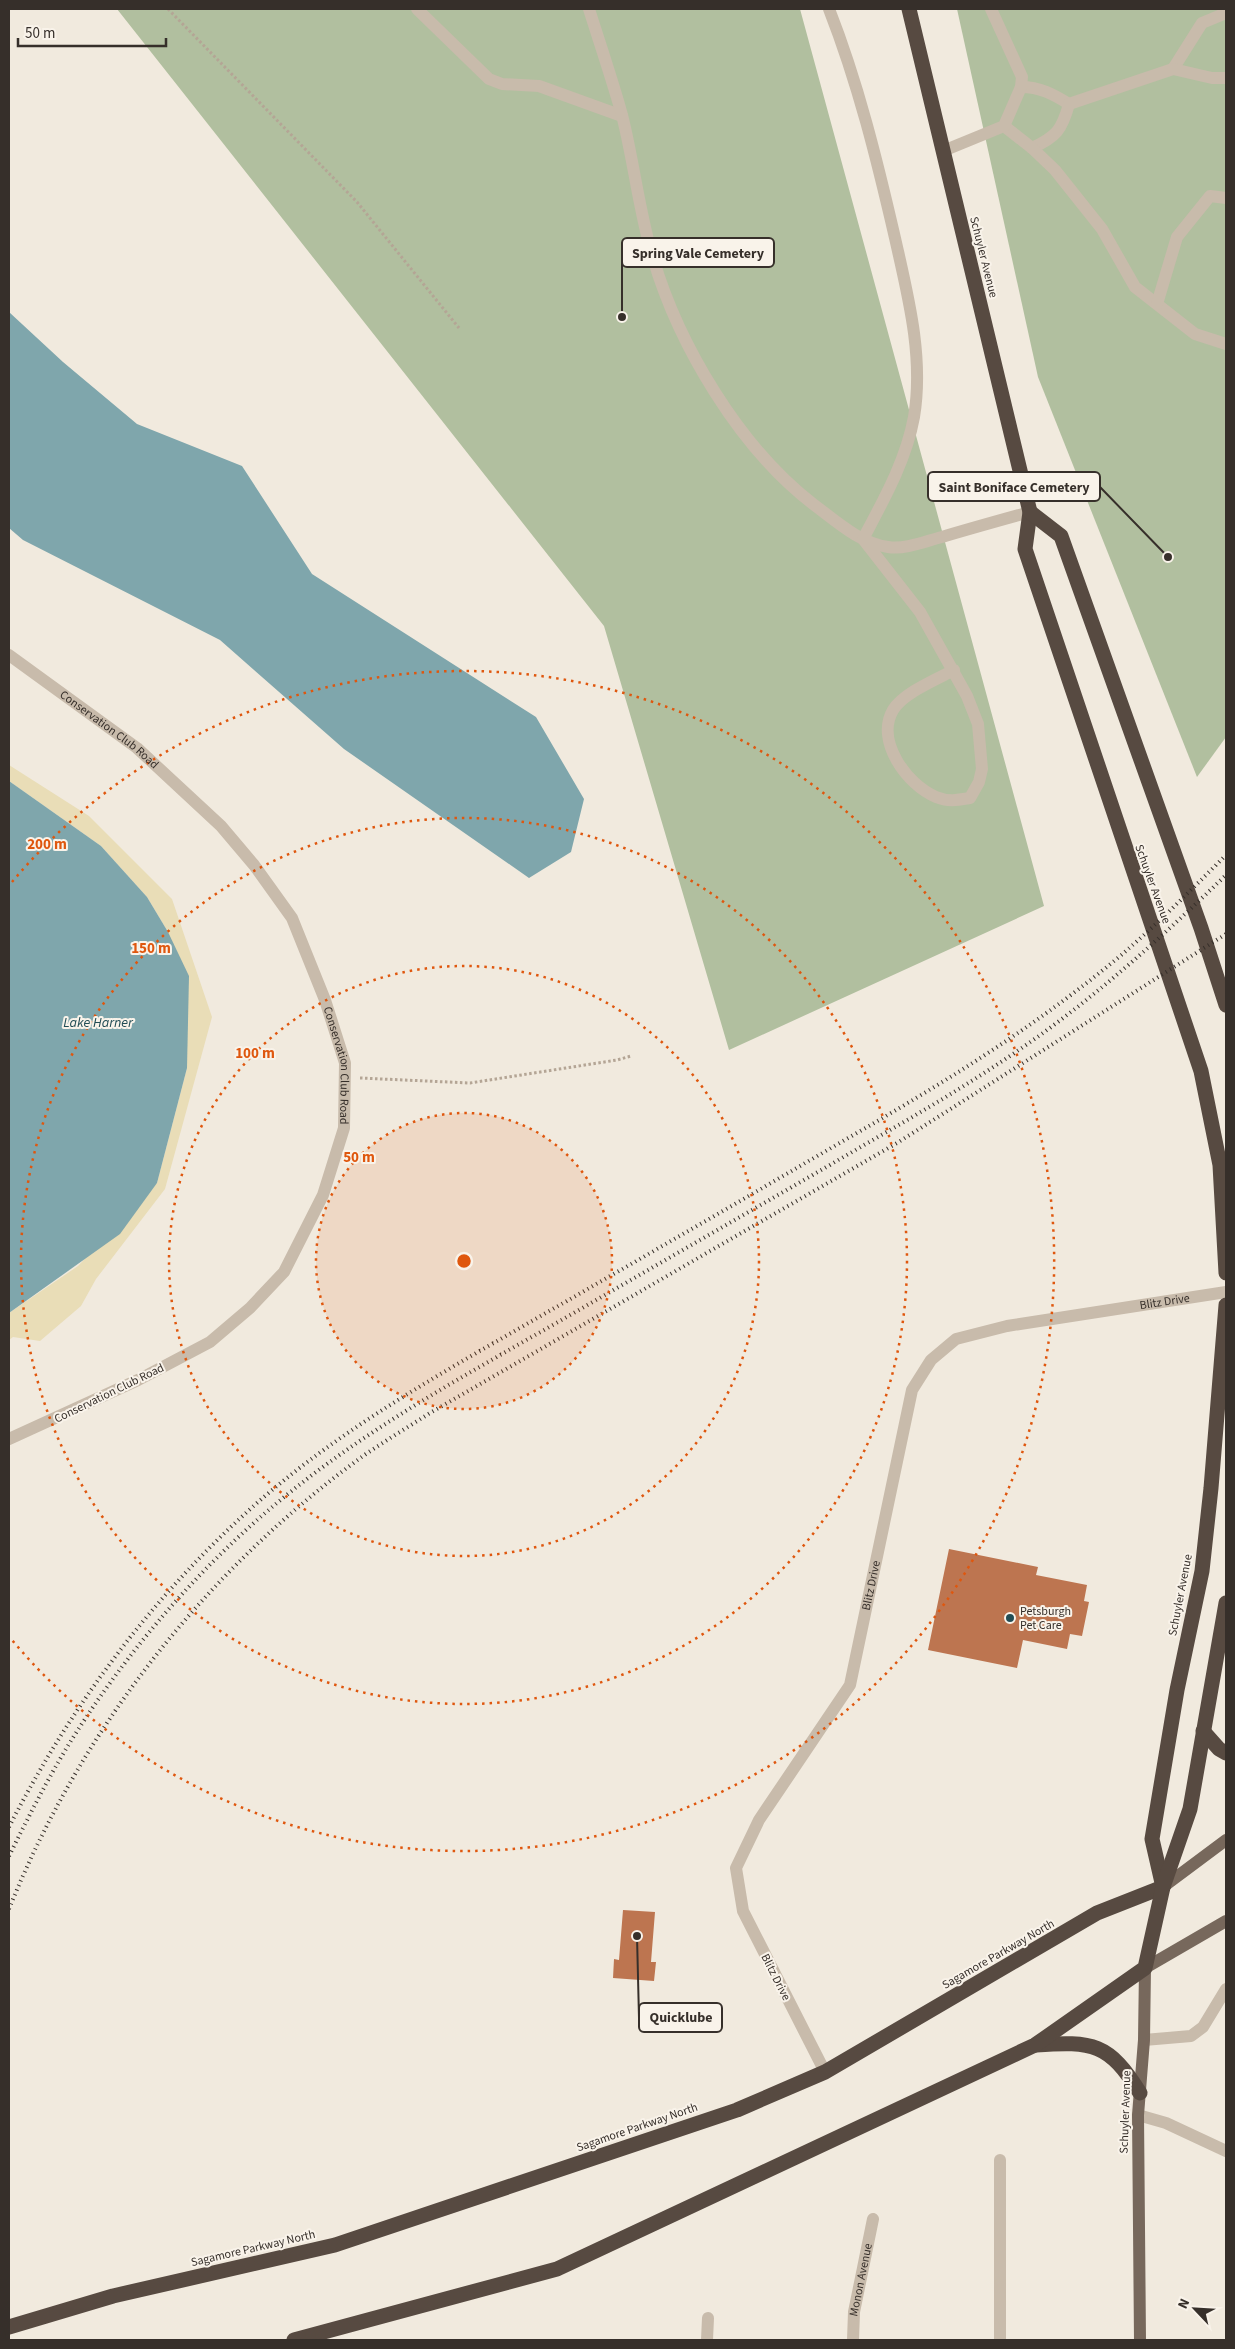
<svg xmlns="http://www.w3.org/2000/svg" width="1235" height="2349" font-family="'Source Sans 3',sans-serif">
	<rect width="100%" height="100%" fill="#f1eade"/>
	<g fill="#b1bf9f">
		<polygon points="117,9 800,9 1044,906 729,1050 604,626"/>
		<polygon points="957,9 1226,9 1226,737 1197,777 1038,377"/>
	</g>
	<polygon fill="#e9ddb7" points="9,765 89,816 172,899 212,1017 165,1189 96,1279 81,1306 40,1341 13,1337 9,1340 9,1313 78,1266 157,1183 187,1068 168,932 147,897 101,846 9,781"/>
	<g fill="#7fa6ac">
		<polygon points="9,312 63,362 137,424 242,466 312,574 536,717 584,799 571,852 529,878 344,749 220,640 23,540 9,528"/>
		<polygon points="9,781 101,846 147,897 168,932 189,976 187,1068 157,1183 120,1234 9,1313"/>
	</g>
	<g fill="#bd7550">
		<polygon points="949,1549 1038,1567 1036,1575 1087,1585 1084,1601 1089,1602 1082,1636 1070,1634 1067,1649 1023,1640 1017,1668 928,1650"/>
		<polygon points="623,1910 655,1912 651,1962 656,1962 654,1981 613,1978 614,1959 619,1960"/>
	</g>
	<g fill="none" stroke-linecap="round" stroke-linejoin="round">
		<g stroke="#b4a595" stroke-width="3" stroke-dasharray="2.5 2.5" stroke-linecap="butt">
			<polyline points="168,9 357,202 459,328"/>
			<polyline points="360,1078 470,1083 617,1060 631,1056"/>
		</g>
		<g stroke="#c8bbab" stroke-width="12">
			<polyline points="417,9 489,79 502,84 539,86 622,116"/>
			<path d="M589,9C600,44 612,79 622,115C634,162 639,212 653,258C679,346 740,448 813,504C836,521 859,543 888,547C905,550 926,541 942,537C972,528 1001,520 1030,512"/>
			<path d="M829,9C858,83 877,160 895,238C908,296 924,357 914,417C906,461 883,501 863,539L920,612L967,696L978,724L982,769L979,782L970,798C958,800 948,802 936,797C907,785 875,741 893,710C903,693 937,679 954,670"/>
			<polyline points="1173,69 1202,23 1226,13"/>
			<path d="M1021,87C1040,87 1053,94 1069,104C1062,130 1056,137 1032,148"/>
			<polyline points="1069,104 1173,69 1212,78 1226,78"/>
			<polyline points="1004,126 1032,148 1055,170 1102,229 1135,287 1195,334 1226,344"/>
			<polyline points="943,151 1004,126 1021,87 1022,77 991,9"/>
			<polyline points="1157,304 1177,237 1210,196 1226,198"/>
			<path id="s1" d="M9,655L137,748L221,826L254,865L292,918L325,1000L345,1063L344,1128L323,1195L284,1272L250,1308L210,1342L138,1380L9,1439"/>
			<polyline points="1144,2040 1191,2036 1203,2027 1226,1989"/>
			<path id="s2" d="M825,2072L743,1911L736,1868L759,1820L850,1685L912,1390L931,1360L956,1339L1007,1326L1226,1292"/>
			<polyline points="1138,2115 1166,2123 1226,2151"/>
			<polyline points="707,2340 708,2318"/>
			<path id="s3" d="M853,2340L854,2312L873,2219"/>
			<polyline points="1000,2340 1000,2160"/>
		</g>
		<g stroke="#77685c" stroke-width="12">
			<polyline points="1163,1887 1226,1840"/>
			<polyline points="1140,2340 1138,2115 1144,2040 1145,1968 1226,1921"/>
		</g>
		<g stroke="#574a41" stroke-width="15">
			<polyline points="909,9 1030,512 1025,549 1201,1071 1220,1165 1226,1273"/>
			<polyline points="1030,512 1061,536 1201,928 1226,1005"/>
			<polyline points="1203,1731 1219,1749 1226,1753"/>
			<polyline points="1163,1887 1152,1839 1177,1690 1202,1571 1211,1488 1226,1305"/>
			<path d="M1036,2045C1093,2041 1109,2043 1140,2093"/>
			<polyline points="9,2327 113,2296 335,2245 737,2110 825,2072 1097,1913 1163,1887"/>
			<polyline points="294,2340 557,2269 1035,2045 1145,1968 1163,1887 1190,1809 1226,1603"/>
		</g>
		<g stroke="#362f2a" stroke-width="4" stroke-dasharray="1 4" stroke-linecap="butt">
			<path d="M9,1827C70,1708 148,1602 247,1512C340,1427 456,1365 565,1302C647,1255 730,1207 812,1159C911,1102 1009,1045 1098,974C1144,938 1185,896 1226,855"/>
			<path d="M9,1856C28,1818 47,1780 69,1744C123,1657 193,1574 271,1508C365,1428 473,1371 579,1310C662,1262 745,1214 828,1166C895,1127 963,1089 1026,1045C1098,995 1163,936 1226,875"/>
			<path d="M9,1909C81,1729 206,1570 363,1456C385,1441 408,1427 430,1413L897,1143L1226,934"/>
		</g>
	</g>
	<circle cx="464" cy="1261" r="148" fill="#df570e" fill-opacity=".12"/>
	<g fill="none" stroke="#df570e" stroke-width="2.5" stroke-dasharray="2.5 5">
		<circle cx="464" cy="1261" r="148"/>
		<circle cx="464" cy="1261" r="295"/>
		<circle cx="464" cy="1261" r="443"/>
		<path d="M12 882A590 590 0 1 1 12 1640"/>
	</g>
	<circle fill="#224d55" stroke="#f9f3ea" stroke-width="2" cx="1010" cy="1618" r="5"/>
	<g text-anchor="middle" stroke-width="4" stroke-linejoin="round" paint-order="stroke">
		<g font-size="12" fill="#362f2a" stroke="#f9f3ea">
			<text transform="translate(984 257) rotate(76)" y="4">Schuyler Avenue</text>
			<text dy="4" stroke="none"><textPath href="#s1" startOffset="125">Conservation Club Road</textPath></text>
			<text transform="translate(1153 884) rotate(70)" y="4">Schuyler Avenue</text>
			<text dy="4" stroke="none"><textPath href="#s1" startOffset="545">Conservation Club Road</textPath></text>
			<text dy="4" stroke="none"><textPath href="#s2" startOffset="1022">Blitz Drive</textPath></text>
			<text transform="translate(109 1393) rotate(-26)" y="4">Conservation Club Road</text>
			<text dy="4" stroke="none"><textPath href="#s2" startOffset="542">Blitz Drive</textPath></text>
			<text transform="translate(1180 1595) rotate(-79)" y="4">Schuyler Avenue</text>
			<text transform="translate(998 1954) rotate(-30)" y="4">Sagamore Parkway North</text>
			<text transform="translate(776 1977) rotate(63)" y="4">Blitz Drive</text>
			<text transform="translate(1125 2112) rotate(-88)" y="4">Schuyler Avenue</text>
			<text transform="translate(637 2127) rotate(-19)" y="4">Sagamore Parkway North</text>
			<text transform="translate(253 2248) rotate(-13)" y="4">Sagamore Parkway North</text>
			<text dy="4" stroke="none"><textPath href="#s3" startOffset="61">Monon Avenue</textPath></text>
		</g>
		<g font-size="12" fill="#362f2a" stroke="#f9f3ea" text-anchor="start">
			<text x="1020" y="1615">Petsburgh<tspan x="1020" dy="14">Pet Care</tspan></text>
		</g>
		<g font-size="14" font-style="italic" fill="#224d55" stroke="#f9f3ea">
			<text x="98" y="1027">Lake Harner</text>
		</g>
	</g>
	<circle cx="464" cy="1261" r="8" fill="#df570e" stroke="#f9f3ea" stroke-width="2.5"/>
	<g font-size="15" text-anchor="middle" font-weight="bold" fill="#df570e" stroke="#f9f3ea" stroke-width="4" stroke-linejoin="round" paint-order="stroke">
		<text x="47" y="849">200 m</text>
		<text x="151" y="953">150 m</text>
		<text x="255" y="1058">100 m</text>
		<text x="359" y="1162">50 m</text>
	</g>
	<path fill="none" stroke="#362f2a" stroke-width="2" d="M622 317L622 253M1168 557L1100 487M637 1936L639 2018"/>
	<g fill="#362f2a" stroke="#f9f3ea" stroke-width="2">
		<circle cx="622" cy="317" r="5"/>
		<circle cx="1168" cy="557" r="5"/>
		<circle cx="637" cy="1936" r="5"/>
	</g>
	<g fill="#f9f3ea" stroke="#362f2a" stroke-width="2">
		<rect x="622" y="238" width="152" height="29" rx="5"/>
		<rect x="928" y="472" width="172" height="29" rx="5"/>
		<rect x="639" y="2003" width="83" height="29" rx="5"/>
	</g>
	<g font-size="14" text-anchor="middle" font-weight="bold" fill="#362f2a">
		<text x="698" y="258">Spring Vale Cemetery</text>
		<text x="1014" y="492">Saint Boniface Cemetery</text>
		<text x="681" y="2022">Quicklube</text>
	</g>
	<rect width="1235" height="2349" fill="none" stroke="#362f2a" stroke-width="20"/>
	<g transform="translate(1195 2309) rotate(295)" stroke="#f9f3ea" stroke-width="4" paint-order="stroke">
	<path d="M0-4L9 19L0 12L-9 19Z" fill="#362f2a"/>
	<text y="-8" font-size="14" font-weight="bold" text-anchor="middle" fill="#362f2a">N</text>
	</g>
	<path d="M18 38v8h148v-8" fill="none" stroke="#362f2a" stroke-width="2.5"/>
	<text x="25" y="38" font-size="15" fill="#362f2a" stroke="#f9f3ea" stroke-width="4" paint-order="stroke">50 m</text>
</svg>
